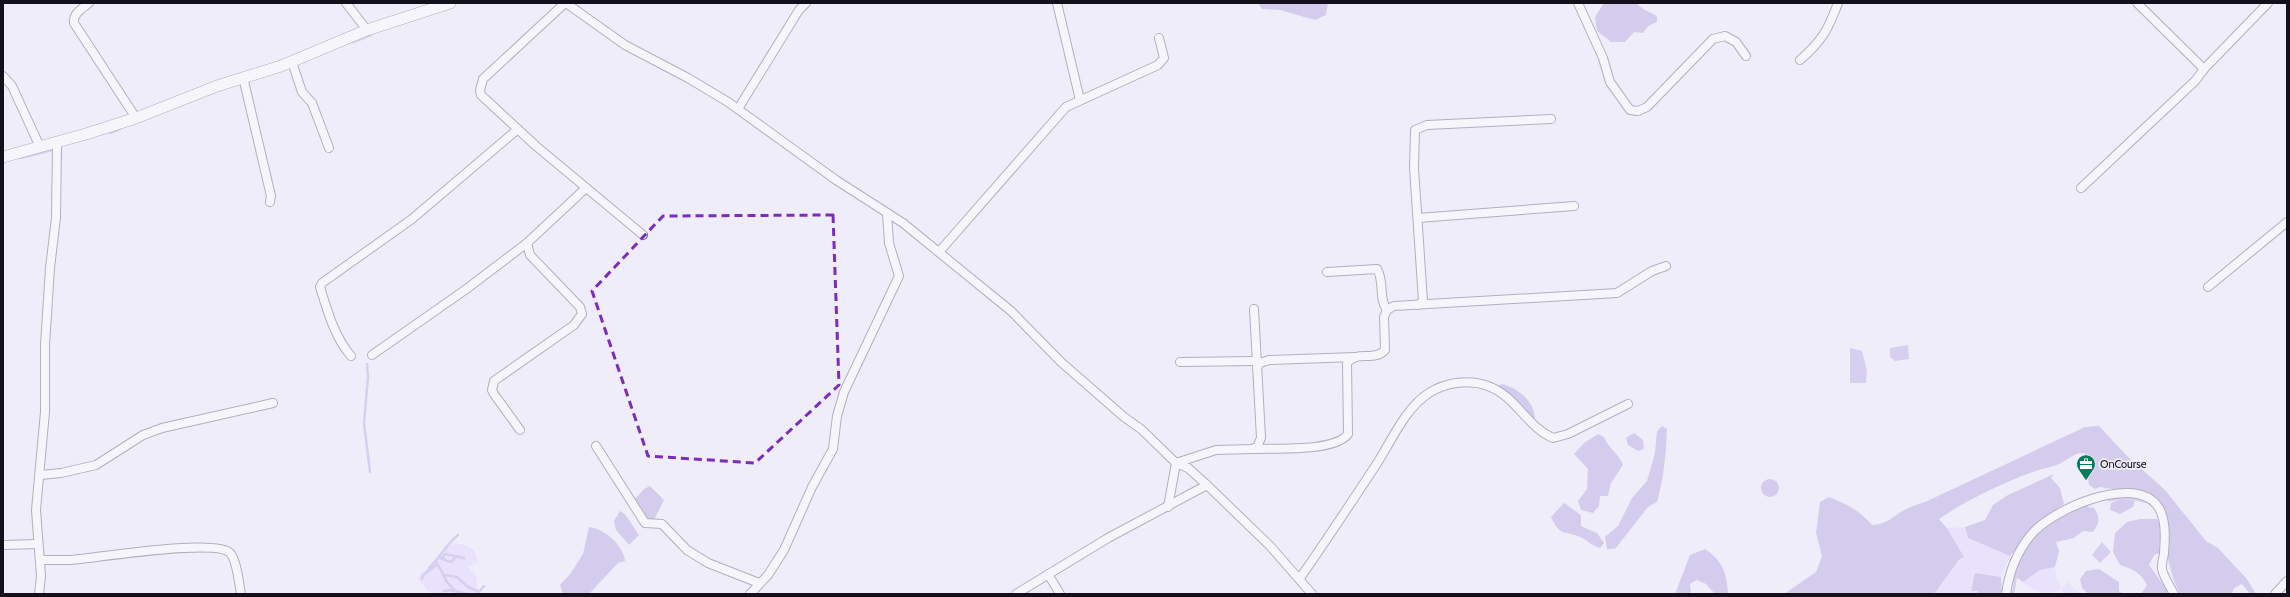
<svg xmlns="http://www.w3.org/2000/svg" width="2290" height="597" font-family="Cabin,sans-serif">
	<rect width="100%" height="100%" fill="#f0edfa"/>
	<g fill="#ddd5fe">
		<polygon points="1965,527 1968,538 2010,556 2001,577 1975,573 1971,590 1978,591 1976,594 1934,594 1960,560 1964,557 1947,528"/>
		<polygon points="463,544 474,550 478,562 468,567 476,576 478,594 431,594 417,578 436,561 446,545"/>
		<path d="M2055,567L2057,579L2062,588L2067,582L2081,594H2063L2062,589C2046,597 2037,593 2023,582L2040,570Z"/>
	</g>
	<g fill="#b2a5de">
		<polygon points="1258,3 1328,3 1326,15 1315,20 1280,10 1262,9"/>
		<polygon points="1604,3 1636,3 1643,9 1657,16 1657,22 1648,26 1643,33 1634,32 1625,42 1611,42 1597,31 1595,17"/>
		<path d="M1502,384C1518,388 1534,401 1535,418H1531L1497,386Z"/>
		<path d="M1662,426L1667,429C1666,454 1664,477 1657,502L1648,507L1615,549H1607L1605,537L1618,526L1632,498L1647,481L1655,453L1657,431Z"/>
		<path d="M2099,426L2127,456L2165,490L2206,541L2218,548L2247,579L2256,594H2250L2242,584L2234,588L2232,594H2180C2174,582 2171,572 2168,559C2165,539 2172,504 2149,493C2135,487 2115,491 2100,487L2095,489L2089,485L2086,470L2089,461L2084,453C2075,452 2067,460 2059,464C2050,468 2039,469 2030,473C1998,485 1967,500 1939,519L1947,528L1964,557L1959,560L1934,594H1784L1816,572L1822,556L1816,533L1820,502L1829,497C1847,504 1859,510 1872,525C1887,525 1894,515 1906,509C1912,506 1919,504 1925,502L2085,427Z"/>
		<polygon points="1634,433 1643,440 1644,449 1638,451 1628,445 1626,438"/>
		<path d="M1598,434L1604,437C1609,449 1618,453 1623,465L1611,483L1608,496H1600L1599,506L1593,513L1581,510L1578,501L1587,489L1588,469L1574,454L1584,443Z"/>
		<polygon points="2054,474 2051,478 2060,488 2064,504 2035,525 2010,556 1968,538 1965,527 1985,520 1993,505 2008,495"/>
		<circle cx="1770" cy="488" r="9"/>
		<polygon points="650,486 664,500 652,524 647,523 633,501 644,489"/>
		<polygon points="2121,499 2135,500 2133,507 2120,514 2110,510 2111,503"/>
		<path d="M1564,503L1581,515V526L1597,533L1604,543L1600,548C1591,546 1588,540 1580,537C1564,530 1560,537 1551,517Z"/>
		<path d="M2089,505L2088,507L2094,508C2100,517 2100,523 2093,532L2083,531L2074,538L2056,542L2059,551L2055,567L2040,570L2023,582L2016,577C2019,567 2022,554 2028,545C2038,527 2069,509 2089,505Z"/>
		<polygon points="620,511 625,514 639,535 629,545 616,530 614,521"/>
		<path d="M2140,519H2157L2161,526V553L2154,555L2149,565L2170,594H2141L2147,585C2141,573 2133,569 2120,565L2113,552L2115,533L2127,522Z"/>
		<path d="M589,527C604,528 624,546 625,561L618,563L589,594H563L560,585L571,573L583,554Z"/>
		<path d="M1705,549C1723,561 1727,573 1728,594H1715L1706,584L1697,580L1690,584L1691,594H1675L1690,555Z"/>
		<polygon points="2099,569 2119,582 2119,591 2124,594 2088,594 2082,588 2080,579 2086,571"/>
		<polygon points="1975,573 2001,577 2002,594 1976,594 1978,591 1971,591"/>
	</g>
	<g fill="#b7aae2">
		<polygon points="1908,345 1909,359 1895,361 1890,357 1890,348"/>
		<polygon points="1850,348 1862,351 1867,371 1866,383 1850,383"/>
		<polygon points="2102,542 2111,552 2100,563 2092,555"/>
	</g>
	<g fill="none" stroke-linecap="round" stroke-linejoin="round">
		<g stroke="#b7aae2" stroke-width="2.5">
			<polyline points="353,42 371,35"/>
			<polyline points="110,133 120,129"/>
			<polyline points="20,158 53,150"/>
			<polyline points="367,364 368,377 364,423 370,472"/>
			<polyline points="2108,500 2131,498 2147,502"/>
			<polyline points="2044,529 2057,519"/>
			<polyline points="439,556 442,559 445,554 464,558"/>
			<polyline points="442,559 451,562 455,558"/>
			<polyline points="436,561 447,582 458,594"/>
			<path d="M429,568C440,558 446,545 458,535"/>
			<polyline points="445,575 457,577 468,587 479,592 484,586"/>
			<polyline points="422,579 423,575 438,564"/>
			<polyline points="444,591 451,590 468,594"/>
			<polyline points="2013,594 2017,569 2024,552"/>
		</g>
		<defs>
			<g id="street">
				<path d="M89,3C82,9 73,13 74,23L136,118"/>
				<polyline points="346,3 367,30"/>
				<polyline points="565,3 483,79 480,90 481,95 536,146 643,235"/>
				<polyline points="566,3 625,45 688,78 728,102 836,180 903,223 1011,311 1061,362 1124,417 1141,429 1176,463 1188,468 1207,485 1270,546 1312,594"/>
				<polyline points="1057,3 1080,100"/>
				<polyline points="1578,3 1603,58 1610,82 1630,110 1638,111 1647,107 1713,39 1725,36 1736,42 1746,56"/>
				<polyline points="2137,3 2204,69"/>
				<path d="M1800,60C1822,41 1828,30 1838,3"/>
				<polyline points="292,62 302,92 312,103 329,148"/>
				<polyline points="3,76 12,86 40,147"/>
				<polyline points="243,77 271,196 270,202"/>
				<polyline points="738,109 799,10 806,3"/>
				<polyline points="2081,188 2195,81 2204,69 2268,3"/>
				<polyline points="1418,218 1574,206"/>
				<polyline points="939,252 1066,107 1158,65 1164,58 1159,38"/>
				<path d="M1327,272L1377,269C1385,282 1378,298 1387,310"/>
				<polyline points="2208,287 2287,222"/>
				<polyline points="1418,305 1423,301 1414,168 1415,130 1427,125 1551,119"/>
				<polyline points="372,355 465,290 527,243"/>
				<path d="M351,356C335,338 327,310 320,287L322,283L412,219L518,129"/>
				<polyline points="1180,362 1257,361"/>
				<polyline points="1257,367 1260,363 1269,360 1355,357"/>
				<polyline points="520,430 494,394 492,390 494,381 574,325 582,314 580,307 530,255 527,243 586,188"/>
				<polyline points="596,446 645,523 662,524 687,550 708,563 759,583"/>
				<path d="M1252,449C1275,448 1335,452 1348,434L1347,363C1357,350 1374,362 1385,350L1384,317L1387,310L1394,306L1617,293L1652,271L1666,266"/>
				<polyline points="40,475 61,473 96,465 143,435 162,428 273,403"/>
				<polyline points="1168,507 1176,463 1216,450 1252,449 1257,447 1261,438 1254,309"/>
				<polyline points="3,545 38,544"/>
				<path d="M40,560C50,560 60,560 71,560C96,558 217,538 230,553C237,560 239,584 241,594"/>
				<polyline points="1048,574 1060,594"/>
				<path d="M1300,578C1326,541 1351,503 1376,465C1391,442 1405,408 1429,393C1446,382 1469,379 1488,386C1516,396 1527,427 1553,438L1568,434L1628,404"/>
				<polyline points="39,594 41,576 36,510 45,412 45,345 50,268 56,218 57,143"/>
				<polyline points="750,594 768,575 784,550 812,487 833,449 837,416 844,392 899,276 889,243 887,213"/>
				<polyline points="1016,594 1108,538 1207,485"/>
				<path d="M2006,594C2009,573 2017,552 2030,536C2050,510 2130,475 2156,504C2167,517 2165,539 2164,554C2163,559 2161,565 2162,569C2164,578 2170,586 2174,594"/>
				<polyline points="2275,594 2287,581"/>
			</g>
			<polyline id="secondary" points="3,157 86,134 136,118 217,86 281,66 367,30 450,3"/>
		</defs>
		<use href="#street" stroke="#68627d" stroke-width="10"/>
		<use href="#secondary" stroke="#68627d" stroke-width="12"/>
		<use href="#street" stroke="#fff" stroke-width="8"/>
		<use href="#secondary" stroke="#fff" stroke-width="11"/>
	</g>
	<path d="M0 0H2290V597H0ZM833,215L839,385L755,463L648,456L592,291L663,216Z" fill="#f0edfa" fill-opacity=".55" fill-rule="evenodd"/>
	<path fill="none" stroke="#7b2cbf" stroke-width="3" stroke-dasharray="8 5" stroke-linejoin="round" d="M833,215L839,385L755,463L648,456L592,291L663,216Z"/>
	<defs>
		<symbol id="office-pin" viewBox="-11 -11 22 30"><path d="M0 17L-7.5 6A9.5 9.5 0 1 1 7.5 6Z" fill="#097d5b" stroke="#f0edfa"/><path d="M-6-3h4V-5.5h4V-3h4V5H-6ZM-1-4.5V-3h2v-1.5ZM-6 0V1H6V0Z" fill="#fff"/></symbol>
	</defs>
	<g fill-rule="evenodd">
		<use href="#office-pin" x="2075" y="453" width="22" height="30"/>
	</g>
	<g text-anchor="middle" stroke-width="3.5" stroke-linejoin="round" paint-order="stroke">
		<g font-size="11" fill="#13101b" stroke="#f0edfa" text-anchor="start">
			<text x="2100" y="468">OnCourse</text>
		</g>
	</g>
	<rect width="2290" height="597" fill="none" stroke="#13101b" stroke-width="8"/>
</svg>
